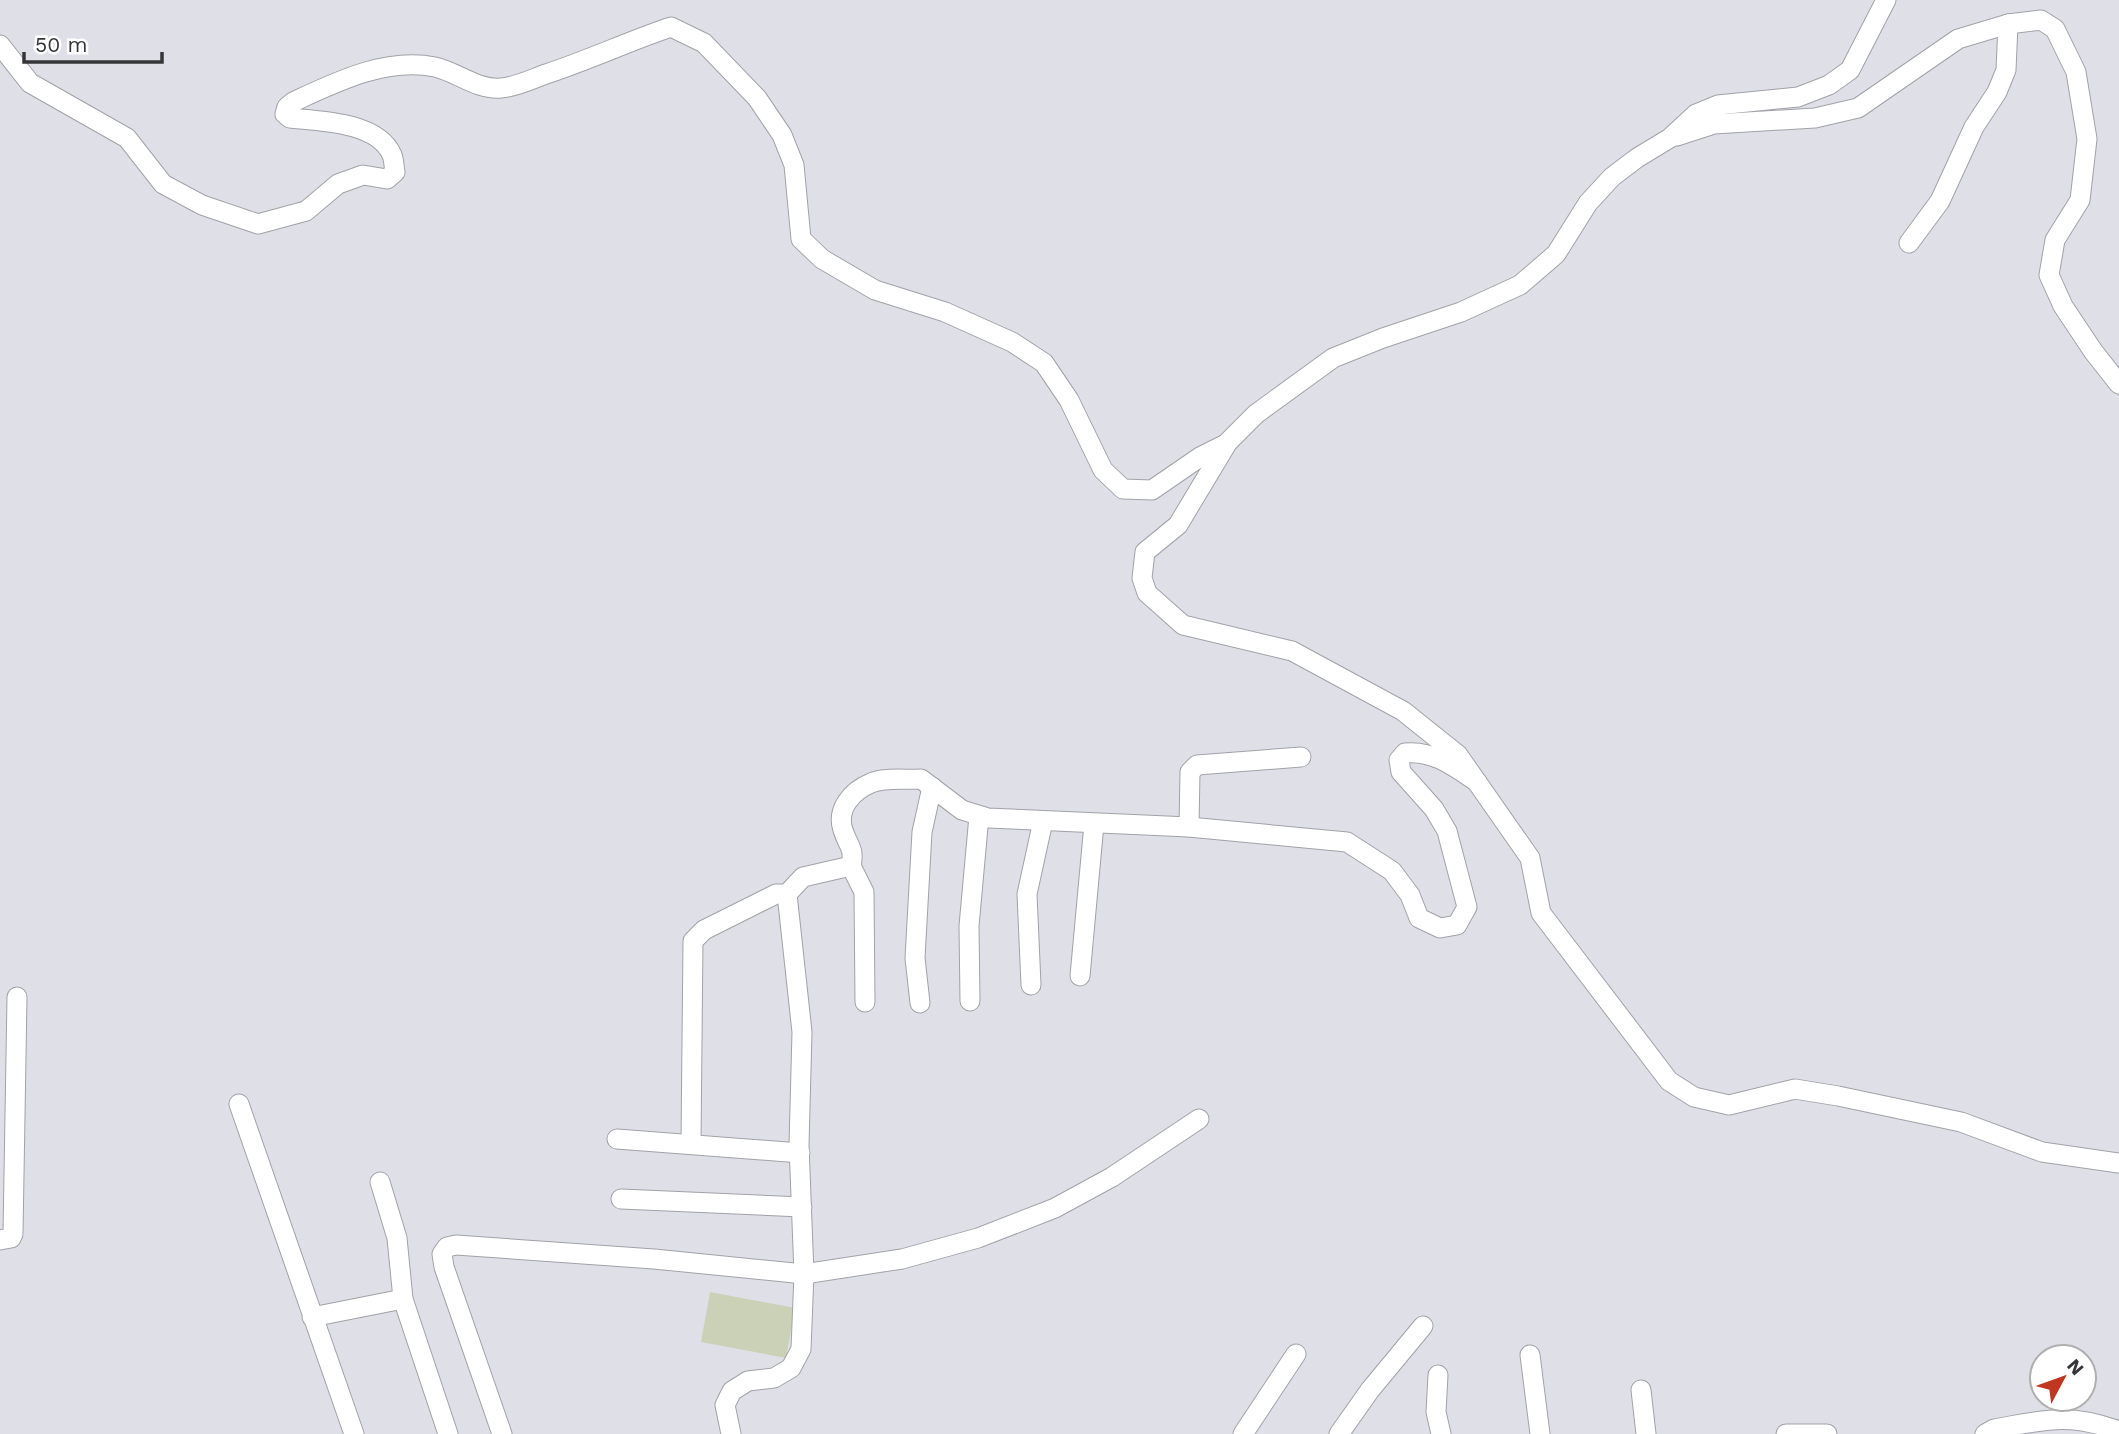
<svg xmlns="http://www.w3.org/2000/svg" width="2119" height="1434" font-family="'Work Sans',sans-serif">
	<rect width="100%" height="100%" fill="#dfe0e7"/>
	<polygon fill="#cbd1b7" points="710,1292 795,1308 786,1358 701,1342"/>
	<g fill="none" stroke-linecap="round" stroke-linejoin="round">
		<defs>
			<g id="minor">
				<polyline points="2008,24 2041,20 2055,29 2076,72 2087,139 2080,200 2055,240 2049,275 2063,306 2093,351 2119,384"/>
				<path d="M0,45L30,83L127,138L163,184L202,205L258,224L306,211L338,184L363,175L387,179L395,172C394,167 394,160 392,155C378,122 321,121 290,118L285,114L287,107L293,102C336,82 386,57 435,67C457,72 477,90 501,88C516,87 532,79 546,74C589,60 629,41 671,27L704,43L757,98L782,135L794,165L801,239L822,259L875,290L945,312L1012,342L1044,363L1069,400L1103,470L1123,489L1152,490L1200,457L1226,444L1256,414L1333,358L1383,338L1461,312L1520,285L1556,254L1588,203L1612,177L1637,158L1670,138L1696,114L1718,105L1798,97L1829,85L1850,70L1886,0"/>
				<polyline points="1677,136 1714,124 1815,118 1858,108 1958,39 2008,24 2006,70 1997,92 1974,127 1940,201 1909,243"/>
				<polyline points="1226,445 1178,525 1145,552 1142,578 1147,593 1183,625 1292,651 1403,711 1458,755 1530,858 1541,913 1669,1081 1694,1097 1729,1105 1795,1089 1838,1096 1961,1122 2042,1152 2119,1163"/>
				<polyline points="1189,827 1190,772 1197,765 1301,757"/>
				<polyline points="851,866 864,892 865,1002"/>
				<polyline points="1080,976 1094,824"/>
				<polyline points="1031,985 1027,894 1043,821"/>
				<polyline points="970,1001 969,926 979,816"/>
				<polyline points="920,1003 915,958 922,832 932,787"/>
				<polyline points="239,1104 354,1434"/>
				<polyline points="617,1139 800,1153"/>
				<polyline points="691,1143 693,941 704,930 776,894 787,894"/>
				<polyline points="380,1182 397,1238 403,1299 448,1434"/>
				<polyline points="621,1199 802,1207"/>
				<polyline points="0,1240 11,1238 13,1234 17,997"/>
				<polyline points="312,1317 403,1299"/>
				<polyline points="1530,1355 1540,1434"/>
				<polyline points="1438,1375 1436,1412 1441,1434"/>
				<polyline points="1641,1390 1646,1434"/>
				<polyline points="502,1434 444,1267 442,1254 447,1247 456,1245 654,1259 804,1274 902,1259 978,1238 1055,1208 1112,1177 1199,1119"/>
				<path d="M731,1434L725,1405L732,1391L748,1381L774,1378L791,1368L801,1349L804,1274L799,1145L802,1032L787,894L803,877L851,866C855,848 848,846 843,830C836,809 852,791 871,783C884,777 906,780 921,779L962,810L988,818L1189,827L1347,842L1392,871L1410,895L1419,918L1440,928L1457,925L1467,907L1447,831L1434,809L1401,772L1399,760L1405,753C1433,750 1455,767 1477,782"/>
				<polyline points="1243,1434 1296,1354"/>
				<polyline points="1339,1434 1370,1390 1423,1326"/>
				<polyline points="1786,1434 1827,1434"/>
				<path d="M1985,1434L1994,1429C2045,1420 2068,1412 2119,1431"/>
			</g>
		</defs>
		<use href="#minor" stroke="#a1a2a8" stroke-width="21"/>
		<use href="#minor" stroke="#fff" stroke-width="19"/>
	</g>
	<g transform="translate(2063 1378) rotate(49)"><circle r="33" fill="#ffffff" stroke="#afafb0" stroke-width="2"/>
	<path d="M0-5L12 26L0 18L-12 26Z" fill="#c1361f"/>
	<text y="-10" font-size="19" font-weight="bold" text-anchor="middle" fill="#363639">N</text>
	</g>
	<path d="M24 52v10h138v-10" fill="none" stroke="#363639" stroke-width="3.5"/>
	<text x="35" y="52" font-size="21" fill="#363639" stroke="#ffffff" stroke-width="5" paint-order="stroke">50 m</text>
</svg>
